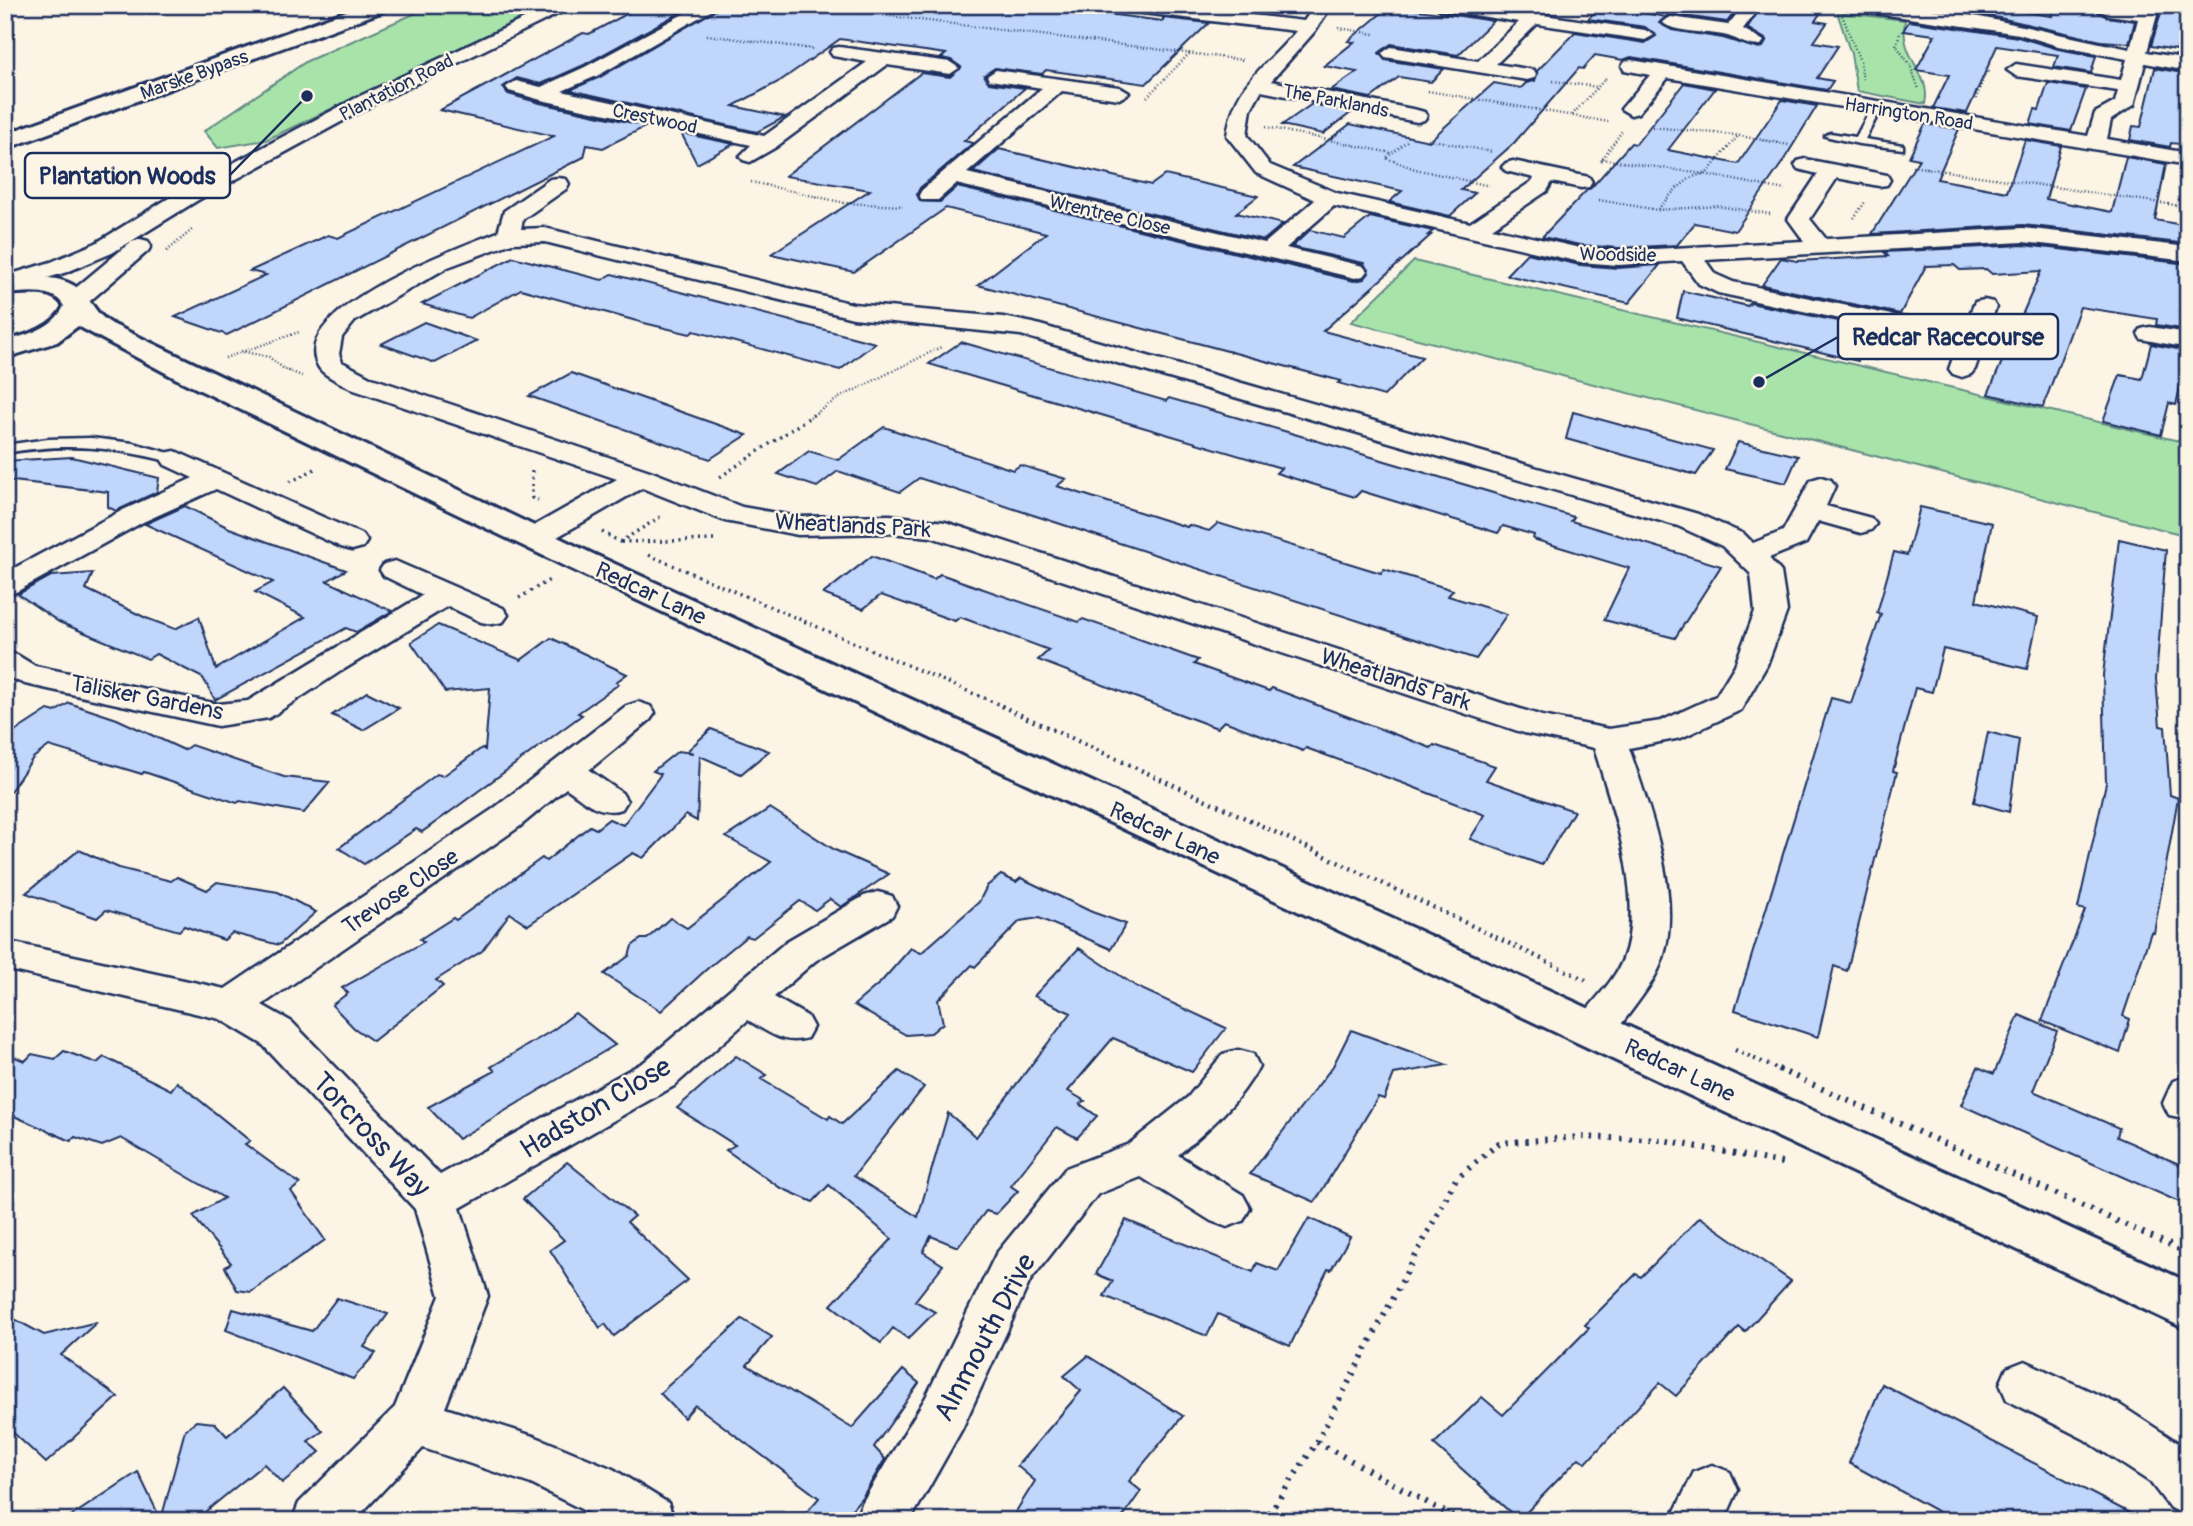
<svg xmlns="http://www.w3.org/2000/svg" width="2193" height="1526" font-family="Pangolin,sans-serif">
	<rect width="100%" height="100%" fill="#fcf5e5"/>
	<filter id="ink" filterUnits="userSpaceOnUse"><feTurbulence type="fractalNoise" baseFrequency=".0143" numOctaves="2"/><feDisplacementMap in="SourceGraphic" scale="14" xChannelSelector="R" yChannelSelector="G"/><feConvolveMatrix kernelMatrix="1 2 1 2 8 2 1 2 1" color-interpolation-filters="sRGB"/></filter>
	<g filter="url(#ink)">
		<g fill="#a8e4aa" stroke="#628a84" stroke-width="2">
			<polygon points="434,5 549,5 266,140 218,148 204,131 307,61"/>
			<path d="M1837,12L1905,20C1899,60 1932,72 1925,104L1857,91L1851,54Z"/>
			<polygon points="1414,261 2188,443 2188,536 1351,322"/>
		</g>
		<g fill="#c1d6fb" stroke="#1b2f5e" stroke-width="2">
			<polygon points="651,5 694,5 584,65 541,84 517,78 503,87 508,94 540,103 647,126 603,148 587,145 584,157 227,335 175,317 266,275 250,271 328,235 338,238 554,136 440,110 583,33 589,34 632,11 639,12"/>
			<polygon points="724,5 1036,5 1163,21 1163,18 1209,23 1146,84 1046,70 1042,74 995,68 984,75 989,83 1025,88 964,141 973,143 920,188 917,194 920,201 940,202 957,187 1354,281 1364,279 1369,273 1364,263 1292,247 1310,230 1344,238 1370,217 1433,231 1428,235 1431,235 1323,331 1422,357 1384,396 1338,383 1341,381 978,285 1046,233 946,208 854,272 771,254 870,190 785,176 921,73 950,77 961,67 951,60 941,58 946,54 840,39 780,81 733,106 785,117 757,132 570,90 600,77"/>
			<polygon points="1601,5 1666,17 1659,23 1672,30 1723,38 1756,48 1763,47 1767,40 1747,28 1763,5 1826,5 1815,21 1827,23 1814,42 1838,46 1817,78 1833,81 1827,90 1631,57 1623,60 1595,55 1583,69 1579,68 1514,143 1461,190 1475,193 1450,216 1389,202 1402,191 1293,167 1350,124 1429,141 1494,83 1521,88 1526,83 1535,81 1537,71 1575,32 1645,43 1656,36 1645,27 1588,19"/>
			<polygon points="1667,5 1740,5 1727,22 1671,14 1667,16"/>
			<polygon points="1918,5 1975,5 2052,16 2052,5 2099,5 2096,11 2107,17 2135,21 2129,43 2101,41 2000,18"/>
			<polygon points="2122,5 2185,5 2177,50 2151,46 2160,16 2156,9"/>
			<polygon points="1390,6 1454,15 1493,21 1458,55 1391,44 1379,53 1385,60 1444,69 1431,82 1399,77 1371,98 1331,90 1357,72 1324,66 1354,42 1348,41"/>
			<polygon points="1909,21 2018,37 2058,49 2096,56 2091,73 2054,67 2058,55 1997,46 1967,113 1933,108 1949,75 1916,70 1935,35 1903,31"/>
			<polygon points="2155,68 2188,74 2188,145 2171,143 2170,147 2130,140 2133,126 2141,127"/>
			<polygon points="1684,83 1715,89 1668,150 1738,164 1782,100 1817,106 1782,163 1735,231 1695,223 1677,245 1618,248 1580,245 1542,237 1587,190 1591,188 1631,143 1636,144"/>
			<polygon points="2048,83 2086,89 2071,131 2030,124 2035,109 2039,110"/>
			<polygon points="1312,104 1352,112 1323,134 1282,125"/>
			<polygon points="1925,124 1959,129 1937,179 2007,192 2025,140 2061,146 2046,199 2112,212 2126,157 2166,164 2155,220 2188,226 2188,244 2023,225 1872,234 1919,159 1909,157"/>
			<polygon points="681,133 734,144 697,164"/>
			<polygon points="999,149 1151,185 1165,175 1258,196 1236,213 1283,224 1264,240 973,172"/>
			<polygon points="2023,245 2188,264 2188,330 2156,325 2157,319 2080,307 2043,407 1988,394 2041,271 1992,274 1986,269 1960,270 1954,265 1926,266 1900,314 1762,285 1781,258 1797,261 1888,256 1884,252"/>
			<polygon points="1527,253 1580,265 1618,268 1660,265 1629,303 1506,275"/>
			<polygon points="513,257 602,280 612,274 875,343 840,370 694,331 690,334 644,323 521,289 469,318 422,304"/>
			<polygon points="1683,291 1748,306 1750,303 1891,332 1876,360 1860,356 1858,361 1677,318"/>
			<polygon points="424,322 477,341 435,363 381,344"/>
			<polygon points="961,342 1166,401 1169,398 1284,431 1574,517 1571,521 1721,566 1675,638 1604,620 1629,568 1533,539 1534,535 1503,526 1498,533 1361,491 1355,497 1276,473 1281,468 929,364"/>
			<polygon points="2151,344 2188,351 2176,405 2169,403 2161,435 2103,421 2120,375 2142,379"/>
			<polygon points="571,373 704,420 747,435 710,459 529,396"/>
			<polygon points="1573,412 1713,450 1696,475 1566,439"/>
			<polygon points="884,427 1013,470 1020,465 1066,479 1057,486 1187,527 1189,525 1209,531 1218,523 1381,573 1384,569 1453,590 1448,596 1507,614 1476,659 919,478 900,492 838,471 817,487 778,474 809,451 838,460"/>
			<polygon points="1738,442 1798,456 1786,483 1725,469"/>
			<polygon points="72,457 159,478 157,492 116,511 108,507 108,492 5,480 5,461"/>
			<polygon points="185,506 229,528 346,570 327,581 392,611 356,632 346,628 215,700 203,678 156,654 148,659 59,622 18,594 51,576 93,573 86,589 146,618 175,629 199,617 216,669 305,617 255,592 273,582 145,524"/>
			<polygon points="1920,507 1992,523 1976,601 2038,617 2027,669 1943,649 1932,692 1915,688 1893,771 1897,772 1847,971 1834,966 1818,1037 1735,1010 1831,698 1851,703 1881,614 1877,613 1894,552 1907,555"/>
			<polygon points="2119,539 2166,550 2156,679 2160,726 2165,727 2170,795 2178,798 2154,933 2151,932 2123,1016 2130,1019 2120,1053 2042,1021 2085,910 2078,908 2106,783 2103,675"/>
			<polygon points="872,556 934,579 940,574 1079,622 1083,619 1198,660 1194,664 1269,691 1272,688 1431,748 1434,745 1495,766 1486,780 1574,811 1542,865 1470,839 1485,815 1405,784 1306,748 1303,751 1224,721 1217,728 1158,706 1038,660 1049,650 960,617 955,621 881,595 863,609 823,594"/>
			<polygon points="438,625 521,660 551,638 627,674 616,682 619,684 578,713 582,715 454,809 422,832 416,829 364,864 339,848 437,774 443,776 482,748 485,750 490,688 445,692 411,642"/>
			<polygon points="367,692 399,708 363,730 332,715"/>
			<polygon points="69,703 117,719 184,750 191,745 284,777 330,782 304,813 240,801 237,803 144,772 142,774 49,746 33,758 5,799 5,738 48,710 55,712"/>
			<polygon points="711,729 769,751 741,774 700,756 697,821 686,815 643,858 633,853 528,925 510,913 482,951 436,980 443,986 373,1041 354,1028 332,1005 348,993 342,988 424,942 420,939 453,918 456,920 542,858 546,861 590,826 596,829 609,819 623,825 661,774 653,771 678,751 693,753 687,751"/>
			<polygon points="1988,732 2019,740 2009,812 1974,802"/>
			<polygon points="770,808 835,850 889,874 841,907 830,899 815,910 800,901 753,938 747,936 708,968 661,1011 604,974 629,956 632,946 641,939 647,939 670,918 687,928 771,862 726,837"/>
			<polygon points="79,850 119,868 171,881 177,877 207,890 217,882 278,892 316,912 279,945 232,933 224,940 184,926 179,931 106,910 97,918 26,893"/>
			<polygon points="1001,875 1016,882 1021,878 1092,912 1126,924 1111,949 1039,918 1020,921 975,967 972,965 938,1000 943,1023 931,1033 906,1035 854,1005 881,982 911,948 921,953 979,902 987,886"/>
			<polygon points="1079,948 1137,987 1226,1028 1192,1072 1113,1038 1068,1091 1085,1101 1080,1104 1097,1116 1077,1138 1057,1127 1011,1186 1018,1191 996,1214 986,1211 958,1247 931,1236 923,1252 943,1265 915,1301 935,1312 908,1339 893,1328 881,1343 831,1305 892,1239 829,1185 813,1202 779,1187 726,1150 735,1145 677,1108 736,1056 767,1075 761,1079 828,1119 830,1116 842,1124 899,1071 924,1087 854,1176 918,1217 948,1113 976,1137 1071,1013 1034,996"/>
			<polygon points="575,1013 615,1045 458,1139 428,1107 495,1071 491,1067 553,1030"/>
			<polygon points="2019,1015 2057,1031 2033,1091 2119,1128 2117,1137 2188,1168 2188,1206 1961,1105 1978,1067 1994,1074"/>
			<polygon points="1351,1030 1447,1065 1394,1074 1384,1099 1378,1097 1315,1202 1250,1174 1333,1066"/>
			<polygon points="64,1051 97,1063 104,1057 171,1090 177,1082 250,1141 245,1144 300,1184 291,1191 325,1240 251,1292 237,1290 225,1267 231,1263 193,1216 224,1198 121,1138 102,1146 75,1137 71,1141 5,1112 5,1053 25,1061 32,1054 55,1059"/>
			<polygon points="567,1162 634,1216 627,1222 688,1280 614,1336 605,1324 600,1328 550,1250 564,1240 523,1199"/>
			<polygon points="1700,1217 1791,1281 1745,1332 1739,1327 1676,1396 1660,1383 1586,1463 1579,1458 1519,1520 1434,1444 1482,1397 1503,1415 1589,1328 1585,1325 1636,1274 1641,1277"/>
			<polygon points="1309,1218 1350,1237 1331,1270 1328,1269 1290,1346 1218,1314 1207,1336 1104,1296 1113,1281 1096,1274 1126,1220 1253,1272 1257,1263 1278,1271"/>
			<polygon points="337,1298 388,1314 364,1347 376,1353 353,1379 226,1330 233,1309 312,1331"/>
			<polygon points="5,1314 44,1335 97,1322 61,1355 118,1397 46,1463 5,1425"/>
			<polygon points="742,1319 772,1337 747,1365 852,1428 903,1370 919,1383 874,1447 885,1459 863,1496 842,1521 799,1521 819,1498 695,1405 684,1418 660,1393"/>
			<polygon points="1088,1356 1183,1416 1129,1481 1141,1491 1120,1521 1010,1521 1035,1481 1017,1466 1081,1391 1064,1376"/>
			<polygon points="1882,1384 2145,1521 1955,1521 1849,1463"/>
			<polygon points="283,1388 323,1431 308,1441 320,1452 282,1483 264,1464 194,1521 64,1521 138,1472 161,1520 185,1430 196,1421 215,1423 227,1436"/>
		</g>
		<g fill="none" stroke-linecap="round" stroke-linejoin="round">
			<defs>
				<g id="service">
					<polygon points="1877,104 1882,107 1865,139 1903,145 1903,149 1859,144 1825,136 1830,133 1856,137 1872,107"/>
					<path d="M91,438L133,443L180,456L182,459L175,463C111,447 71,442 5,453V445L48,439Z"/>
				</g>
				<g id="minor">
					<polygon points="554,5 576,5 372,105 198,200 112,253 67,272 5,291 5,276 51,262 96,243 182,190 358,97"/>
					<polygon points="700,5 721,5 599,75 562,91 764,136 867,62 833,56 830,52 833,48 839,47 950,62 959,68 950,74 887,65 776,147 750,162 743,160 740,156 751,145 541,100 509,91 506,87 516,81 541,87 585,67"/>
					<path d="M1109,5H1165L1304,21L1315,5H1332L1315,31L1271,81L1417,110L1424,112L1427,116L1424,120L1417,122L1261,91L1251,109L1247,135L1270,165L1337,193L1470,223L1531,182L1534,178L1506,171L1502,167L1506,163L1513,161L1589,177L1592,182L1589,187L1581,188L1552,182L1547,191L1492,228L1580,248L1618,251L1804,241L1788,219L1818,174L1798,169L1795,165L1798,161L1805,159L1887,175L1890,180L1887,185L1879,186L1837,178L1810,219L1826,239L2023,228L2188,247V261L2023,242L1705,260L1715,274L1733,282L1963,330L1975,302L1984,300L1993,302L1996,307L1975,369L1971,374L1962,377L1953,374L1949,369L1958,344L1718,293L1699,284L1682,261L1618,265L1580,262L1334,206L1286,248L1363,266L1367,271L1363,276L1355,278L956,184L938,200H922L919,195L922,190L1042,88L989,80L987,76L996,70L1119,87L1129,93L1119,99L1062,91L967,173L1265,243L1315,200L1256,173L1227,136C1234,82 1264,70 1296,31L1117,10Z"/>
					<polygon points="1433,5 1478,5 1645,30 1654,35 1645,40 1537,24 1496,64 1534,70 1536,74 1534,78 1527,80 1385,57 1382,53 1391,47 1478,61 1519,22 1441,10"/>
					<path d="M1744,5H1761L1743,29L1764,41L1761,45C1747,48 1737,37 1723,35C1708,32 1671,32 1662,22L1671,17L1728,25Z"/>
					<path d="M1867,5C1957,5 2043,33 2130,49L2138,19L2108,15L2099,10L2102,6L2154,11L2157,15L2147,52L2188,59V71L2145,63L2134,105L2111,120L2107,139L2188,153V165L1668,78L1638,113L1631,115L1621,109L1650,75L1624,70L1622,66L1624,62L1631,60L2088,136L2095,113L2115,102L2118,91L2016,76L2007,70L2016,64L2121,80L2127,59L2058,46L2019,34L1874,13L1868,12L1865,8Z"/>
					<path d="M558,178L566,179L569,184L566,189L523,219L521,229L545,228L853,304L1003,317L1033,323L1698,514L1744,534L1753,543L1783,531L1811,480L1821,477L1831,480L1835,486L1826,506L1871,518L1876,524L1871,530L1861,533L1818,521L1806,543L1769,558L1781,572L1787,611L1767,665L1741,710L1681,738L1629,748C1649,807 1683,896 1663,958C1656,980 1639,1000 1626,1018C1610,1038 1607,1050 1579,1041L1573,1030C1587,1005 1613,985 1623,959C1646,900 1612,806 1594,748L1524,733L931,537L890,533L798,535L725,521L642,488L545,544L534,547L523,544L519,538L523,532L617,479L354,390C343,383 324,377 318,366C287,309 460,247 498,232L504,211L550,179ZM545,242L853,318L1021,335L1678,526L1722,546L1751,574L1755,611L1735,665L1716,696L1661,721L1609,729L1542,716L945,522L890,515L798,517L742,507L650,471L372,378L342,362L339,354L342,337L355,321L448,267L512,243Z"/>
					<polygon points="140,239 148,241 151,246 148,251 84,306 75,308 66,306 63,301 66,296 132,241"/>
					<polygon points="2150,327 2188,333 2188,348 2141,339 2138,334 2141,329"/>
					<polygon points="175,451 363,535 367,541 363,547 352,550 341,547 216,489 143,522 16,592 5,594 5,573 123,510 193,478 165,465 161,459 165,453"/>
					<polygon points="395,561 503,608 508,615 503,622 492,624 481,622 448,606 341,671 269,718 218,726 25,684 5,676 5,652 17,655 35,666 218,704 248,701 423,595 384,576 380,570 384,564"/>
					<path d="M638,702L650,706L655,713L650,720L589,770L622,793L627,801L622,809C599,816 585,801 566,788L519,827L262,1005L292,1022L440,1175L644,1062L787,941L864,896L878,892L892,896L897,906L892,916L815,961L774,997L807,1016L813,1027L807,1038C783,1045 768,1032 748,1020L674,1086L460,1208L488,1296L445,1408L536,1437L613,1469L668,1503L675,1521H605L531,1484L423,1448L354,1521H292L299,1503L395,1407L440,1296L415,1209L262,1044L220,1019L5,969V941L225,989L493,809L626,706Z"/>
					<path d="M1238,1050L1253,1054L1259,1066C1240,1102 1209,1129 1178,1155L1243,1195L1250,1208L1243,1221L1227,1227L1211,1221L1141,1177L1098,1194L1030,1281L962,1429L910,1521H855L862,1503L926,1397L996,1254L1066,1168L1129,1144L1188,1097L1223,1054Z"/>
					<polygon points="2188,1076 2188,1119 2169,1115 2163,1103 2173,1081"/>
					<polygon points="2025,1361 2120,1405 2186,1448 2188,1515 2170,1508 2150,1482 2084,1439 2007,1400 2000,1384 2007,1368"/>
					<polygon points="1712,1465 1730,1472 1738,1490 1724,1521 1670,1521 1694,1472"/>
				</g>
				<path id="secondary" d="M5,278C28,277 64,273 82,292C94,304 95,314 112,324L593,554L2188,1282V1330L569,568L179,380L78,326L57,342L5,358V341C27,335 54,328 64,306C53,287 24,293 5,294Z"/>
				<polygon id="primary" points="363,5 391,5 389,9 5,149 5,134"/>
			</defs>
			<use href="#service" stroke="#1b2f5e" stroke-width="5"/>
			<use href="#minor" stroke="#1b2f5e" stroke-width="5"/>
			<use href="#secondary" stroke="#1b2f5e" stroke-width="6"/>
			<use href="#primary" stroke="#1b2f5e" stroke-width="6"/>
			<g stroke="#1b2f5e" stroke-width="2.5" stroke-dasharray="1 2.5" stroke-linecap="butt">
				<polyline points="800,5 1243,60"/>
				<polyline points="1845,9 1842,15 1860,61 1863,80"/>
				<polyline points="1339,28 1375,34"/>
				<polyline points="1900,34 1896,45 1910,65 1919,89"/>
				<polyline points="707,35 813,49"/>
				<polyline points="1553,81 1597,87"/>
				<polyline points="1428,91 1609,122"/>
				<polyline points="1147,97 1190,53"/>
				<polyline points="1976,99 1986,71 1989,72"/>
				<polyline points="1572,115 1606,78"/>
				<polyline points="1266,127 1391,153"/>
				<polyline points="1652,127 1735,135 1789,145"/>
				<polyline points="1330,139 1346,128"/>
				<polyline points="1428,139 1492,152"/>
				<polyline points="1407,141 1386,158 1415,169 1490,186"/>
				<polyline points="1602,159 1704,174 1785,190"/>
				<polyline points="1601,161 1622,131"/>
				<polyline points="1912,166 2188,207"/>
				<polyline points="751,182 845,203 903,206"/>
				<polyline points="1599,200 1658,210 1717,206 1770,214"/>
				<polyline points="1658,209 1676,189 1692,177 1707,173 1738,136"/>
				<polyline points="1854,218 1865,202"/>
				<polyline points="167,251 193,229"/>
				<polyline points="241,351 269,357 284,369 302,376"/>
				<polyline points="225,358 299,332"/>
				<polyline points="810,417 839,398 941,347"/>
			</g>
			<g stroke="#1b2f5e" stroke-width="3.5" stroke-dasharray="2 4.5" stroke-linecap="butt">
				<polyline points="532,471 532,498 538,500"/>
				<polyline points="720,477 813,415"/>
				<polyline points="290,482 317,468"/>
				<polyline points="602,532 622,543"/>
				<polyline points="620,542 660,517"/>
				<polyline points="621,542 714,540"/>
				<polyline points="649,555 1005,707"/>
				<polyline points="519,598 551,579"/>
			</g>
			<g stroke="#1b2f5e" stroke-width="4.5" stroke-dasharray="2 5" stroke-linecap="butt">
				<polyline points="1001,706 1239,815 1588,981"/>
				<polyline points="1735,1050 1782,1071"/>
			</g>
			<g stroke="#1b2f5e" stroke-width="6" stroke-dasharray="2.5 7" stroke-linecap="butt">
				<polyline points="1778,1069 2188,1253"/>
				<polyline points="1317,1442 1461,1521"/>
				<polyline points="1264,1521 1317,1442 1456,1179 1499,1143 1581,1137 1663,1140 1782,1163"/>
			</g>
			<use href="#service" fill="#fcf5e5" fill-rule="evenodd"/>
			<use href="#minor" fill="#fcf5e5" fill-rule="evenodd"/>
			<use href="#secondary" fill="#fcf5e5" fill-rule="evenodd"/>
			<use href="#primary" fill="#fcf5e5" fill-rule="evenodd"/>
		</g>
	</g>
	<g text-anchor="middle" stroke-width="5" stroke-linejoin="round" paint-order="stroke">
		<g font-size="19" fill="#1b2f5e" stroke="#fcf5e5">
			<text transform="translate(194 74) rotate(-20)" y="7">Marske Bypass</text>
			<text transform="translate(396 87) rotate(-27)" y="7">Plantation Road</text>
			<text transform="translate(1336 100) rotate(11)" y="7">The Parklands</text>
			<text transform="translate(1909 113) rotate(9)" y="7">Harrington Road</text>
			<text transform="translate(655 118) rotate(12)" y="7">Crestwood</text>
			<text transform="translate(1110 214) rotate(13)" y="7">Wrentree Close</text>
			<text transform="translate(1618 254) rotate(1)" y="7">Woodside</text>
		</g>
		<g font-size="23" fill="#1b2f5e" stroke="#fcf5e5">
			<text transform="translate(853 525) rotate(3)" y="8">Wheatlands Park</text>
			<text transform="translate(651 593) rotate(25)" y="8">Redcar Lane</text>
			<text transform="translate(1396 679) rotate(18)" y="8">Wheatlands Park</text>
			<text transform="translate(147 697) rotate(11)" y="8">Talisker Gardens</text>
			<text transform="translate(1165 833) rotate(25)" y="8">Redcar Lane</text>
			<text transform="translate(400 891) rotate(-34)" y="8">Trevose Close</text>
			<text transform="translate(1680 1070) rotate(25)" y="8">Redcar Lane</text>
		</g>
		<g font-size="28" fill="#1b2f5e" stroke="#fcf5e5">
			<text transform="translate(595 1107) rotate(-31)" y="10">Hadston Close</text>
			<text transform="translate(372 1134) rotate(47)" y="10">Torcross Way</text>
			<text transform="translate(984 1337) rotate(-62)" y="10">Alnmouth Drive</text>
		</g>
	</g>
	<path fill="none" stroke="#1b2f5e" stroke-width="2.5" d="M307 96L230 175M1759 382L1838 337"/>
	<g fill="#1b2f5e" stroke="#fcf5e5" stroke-width="2.5">
		<circle cx="307" cy="96" r="7"/>
		<circle cx="1759" cy="382" r="7"/>
	</g>
	<g fill="#fcf5e5" stroke="#1b2f5e" stroke-width="2.5">
		<rect x="25" y="153" width="205" height="45" rx="7"/>
		<rect x="1838" y="314" width="220" height="45" rx="7"/>
	</g>
	<g font-size="24" text-anchor="middle" font-weight="bold" fill="#1b2f5e">
		<text x="127" y="184">Plantation Woods</text>
		<text x="1948" y="345">Redcar Racecourse</text>
	</g>
	<rect width="2193" height="1526" fill="none" stroke="#fcf5e5" stroke-width="28"/>
	<rect x="14" y="14" width="2165" height="1498" fill="none" stroke="#1b2f5e" stroke-width="2.5" filter="url(#ink)"/>
</svg>
